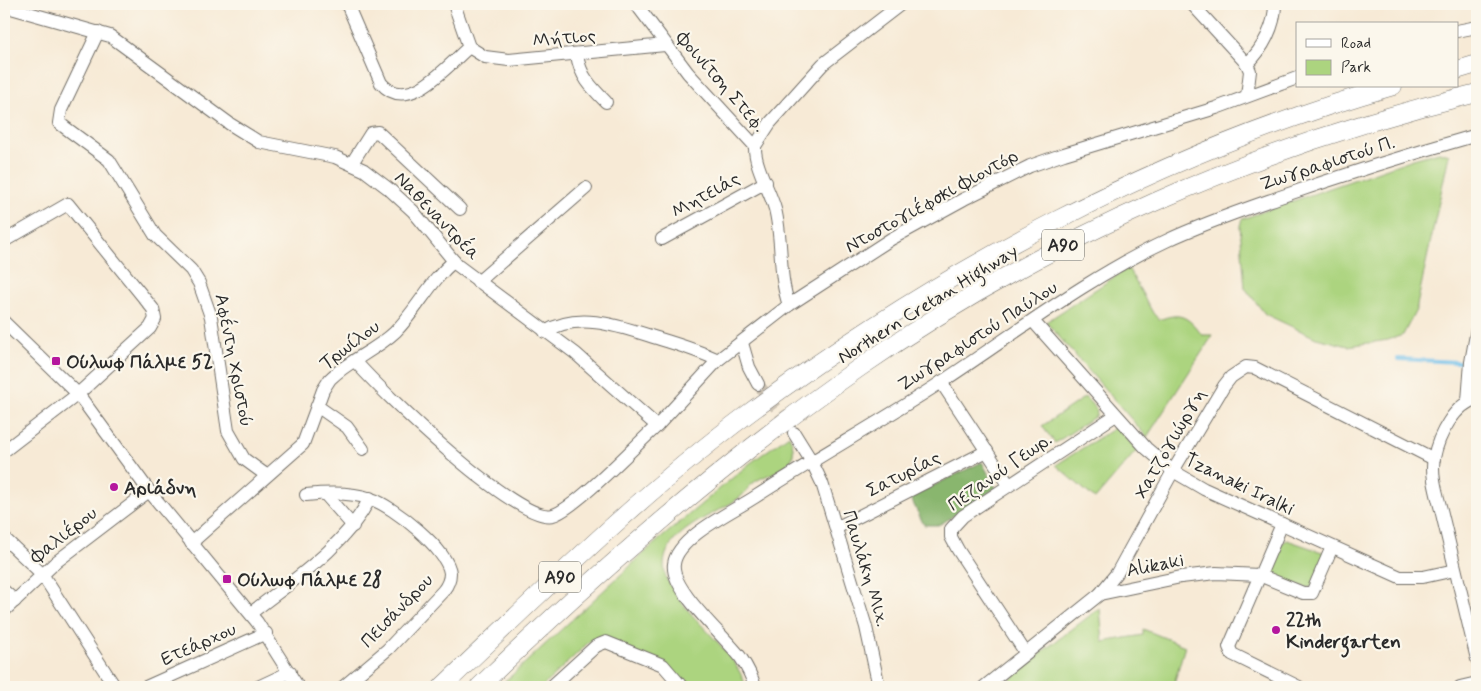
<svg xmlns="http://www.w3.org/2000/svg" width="1481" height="691" font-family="Mynerve,sans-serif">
	<rect width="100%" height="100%" fill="#fbf7ec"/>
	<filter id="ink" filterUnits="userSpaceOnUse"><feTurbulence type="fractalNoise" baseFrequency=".02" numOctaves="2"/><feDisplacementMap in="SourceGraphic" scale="10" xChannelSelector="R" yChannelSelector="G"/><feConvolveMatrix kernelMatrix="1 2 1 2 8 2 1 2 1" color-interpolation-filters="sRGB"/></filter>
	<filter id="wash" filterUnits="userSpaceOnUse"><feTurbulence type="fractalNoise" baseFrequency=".0096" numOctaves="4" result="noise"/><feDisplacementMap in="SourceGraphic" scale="20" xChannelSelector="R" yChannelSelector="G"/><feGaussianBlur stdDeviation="1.12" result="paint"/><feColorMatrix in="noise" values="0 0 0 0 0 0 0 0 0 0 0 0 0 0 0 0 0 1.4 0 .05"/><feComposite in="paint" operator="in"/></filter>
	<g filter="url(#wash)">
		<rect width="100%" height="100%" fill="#f7ead6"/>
		<g fill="#acd47f" stroke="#6c8055">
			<polygon points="1439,152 1449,155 1416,310 1403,335 1388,340 1348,346 1316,338 1265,314 1245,288 1240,226 1242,219 1413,159"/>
			<path d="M1128,268L1153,313L1159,320C1181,311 1188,317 1202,335H1213L1147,437L1046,322Z"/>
			<polygon points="1085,397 1097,410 1096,416 1055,443 1042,426"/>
			<polygon points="1116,427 1137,450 1095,499 1056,465"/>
			<path d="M789,435C806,472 768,470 752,484C747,488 745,494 739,498C714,516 656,533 665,574C666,580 671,586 674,591C695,626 734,648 746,687H716L711,680L704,687H689L683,680L602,637L590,641L542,687H499L654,544L749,464Z"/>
			<polygon points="1287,540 1325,553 1312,586 1307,588 1268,576 1282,543"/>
			<polygon points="1100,608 1103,642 1143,635 1143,629 1185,646 1173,687 1002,687 1047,648"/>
		</g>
		<polygon fill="#89b66e" stroke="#5a704c" points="982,462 996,488 944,522 938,525 924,525 910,497"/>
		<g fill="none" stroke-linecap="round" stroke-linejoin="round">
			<polyline stroke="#6fbfea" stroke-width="4" points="1398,359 1477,363"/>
		</g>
	</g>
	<g filter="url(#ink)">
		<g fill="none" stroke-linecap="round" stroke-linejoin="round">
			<polyline stroke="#cec4b4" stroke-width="12" stroke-dasharray="12 6" stroke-linecap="butt" points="758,384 790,426"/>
			<defs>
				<g id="minor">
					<path d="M347,4L381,83C408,115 448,65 469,47"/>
					<polyline points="454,4 469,47"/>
					<path d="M636,4L688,73L755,146C754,165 770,191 775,209C783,240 778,275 789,305"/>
					<polyline points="1192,4 1247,64 1250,71 1247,96"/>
					<polyline points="4,6 110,36 230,124 259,142 335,157 364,170 389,189 413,211 457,265 575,353 657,426 718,360 789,305 891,239 964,199 1030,166 1064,154 1216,108 1297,78"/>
					<polyline points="1457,31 1477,27"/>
					<polyline points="98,32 61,110 59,123 109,160 155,235 191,270 199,283 211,317 228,431 244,459 266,475"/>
					<polyline points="469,47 485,57 509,60 665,45"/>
					<path d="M577,55C580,76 591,87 606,102"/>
					<path d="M1247,64C1263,49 1275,26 1275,4"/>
					<polyline points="755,146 770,123 823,64 901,4"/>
					<polyline points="352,163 371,133 378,132 460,209"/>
					<polyline points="662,239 766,182"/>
					<polyline points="4,241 68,204 153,309 155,319 150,328 78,394 4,451"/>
					<polyline points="478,282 586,188"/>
					<polyline points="1033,321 1146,448 1173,471 1204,489 1400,577 1423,577 1455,570"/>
					<polyline points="4,322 78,394 149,491 257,622 298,687"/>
					<path d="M545,332C580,310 624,328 660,339C680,345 699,351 718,360"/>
					<polyline points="742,343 749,367 758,384"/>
					<path d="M355,361C380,390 518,525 553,515C575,509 636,445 657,426"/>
					<polyline points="941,382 1009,485"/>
					<path d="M1477,399C1455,403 1438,436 1434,458C1430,476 1439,500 1443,518C1454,565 1466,612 1477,659"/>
					<polyline points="1468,401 1471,362 1477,329"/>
					<polyline points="317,406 347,427 363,449"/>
					<polyline points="794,433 812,462 822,483 866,627 879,687"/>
					<polyline points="325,494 353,526"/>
					<path d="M306,495C326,493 352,492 371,499C393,506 448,550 450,573C450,580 447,586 443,591L388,649L343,687"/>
					<polyline points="1282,524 1229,647 1232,654 1299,687"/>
					<polyline points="836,528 987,451"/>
					<polyline points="4,538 42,574 115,687"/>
					<path d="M191,543L303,444L323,390L330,379C349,360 375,351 395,332C417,310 430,281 454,261"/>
					<polyline points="4,591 15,601"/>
					<polyline points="1100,594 1117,573 1173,471 1224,386 1231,377 1246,367 1255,368 1434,459"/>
					<polyline points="4,611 56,562 149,491"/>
					<path d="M251,613C293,580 345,547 370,498"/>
					<polyline points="1025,652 958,550 951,537 951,529 963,516 1116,415"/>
					<polyline points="146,687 266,633"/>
					<polyline points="258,687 290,672"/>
					<polyline points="551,687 596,646 606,642 663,665 682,687"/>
					<path d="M755,687C752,677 747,667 741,658C725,636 670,590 674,564C677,537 734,511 755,497C817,457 882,421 943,381C1016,333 1087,278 1166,241C1202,224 1240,211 1277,198C1343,175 1410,154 1477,135"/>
					<polyline points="984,687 1100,594 1181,577 1216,573 1259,575 1303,593 1312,593 1332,547"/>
					<polyline points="1460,687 1477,683"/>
				</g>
				<g id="highway">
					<polyline points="1457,70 1477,64"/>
					<path d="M442,687C541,593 639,495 749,413C941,270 1161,152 1393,86"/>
					<path d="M479,687C598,572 723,462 859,368C1046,238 1257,146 1477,93"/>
				</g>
			</defs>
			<use href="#minor" stroke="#726e67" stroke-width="14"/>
			<use href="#highway" stroke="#726e67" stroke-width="19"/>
			<use href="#minor" stroke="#fff" stroke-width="12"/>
			<use href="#highway" stroke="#fff" stroke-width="18"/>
		</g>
	</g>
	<g fill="#b5179e" stroke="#fbf7ec" stroke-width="2">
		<rect x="51" y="356" width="10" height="10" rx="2.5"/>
		<circle cx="114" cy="487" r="5"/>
		<rect x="222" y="574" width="10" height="10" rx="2.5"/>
		<circle cx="1276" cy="630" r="5"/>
	</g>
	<g text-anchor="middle" stroke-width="4.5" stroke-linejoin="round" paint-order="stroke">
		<g fill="#fbf7ec" stroke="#696865" stroke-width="1">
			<rect x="1042" y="229.5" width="42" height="31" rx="4"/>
			<rect x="539" y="561.5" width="42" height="31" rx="4"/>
		</g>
		<g font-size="18" font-weight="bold" fill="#2b2b2b">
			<text x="1063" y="251">Α90</text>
			<text x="560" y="583">Α90</text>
		</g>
		<g font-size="19" fill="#2b2b2b" stroke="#fbf7ec">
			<text transform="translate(564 37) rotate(-5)" y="7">Μήτιος</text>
			<text transform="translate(722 81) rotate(49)" y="7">Φοινίτση Στεφ.</text>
			<text transform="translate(1327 162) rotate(-18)" y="7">Ζωγραφιστού Π.</text>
			<text transform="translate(705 194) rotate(-29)" y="7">Μητειάς</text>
			<text transform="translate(931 200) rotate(-29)" y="7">Ντοστογιέφσκι Φιοντόρ</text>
			<text transform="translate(438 215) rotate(46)" y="7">Ναθεναντρέα</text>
			<text transform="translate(927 303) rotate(-32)" y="7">Northern Cretan Highway</text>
			<text transform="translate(977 335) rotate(-33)" y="7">Ζωγραφιστού Παύλου</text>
			<text transform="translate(349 344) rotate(-37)" y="7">Τρωίλου</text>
			<text transform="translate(235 360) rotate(79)" y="7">Αφέντη Χριστού</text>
			<text transform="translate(1169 443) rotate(-60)" y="7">Χατζογιώργη</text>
			<text transform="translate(999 471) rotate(-35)" y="7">Πεζανού Γεωρ.</text>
			<text transform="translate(903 473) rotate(-27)" y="7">Σατυρίας</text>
			<text transform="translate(1240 483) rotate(26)" y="7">Tzanaki Iralki</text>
			<text transform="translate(63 534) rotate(-38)" y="7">Φαλιέρου</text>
			<text transform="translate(1155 564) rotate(-11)" y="7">Alikaki</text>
			<text transform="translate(867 568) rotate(73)" y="7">Παυλάκη Μιχ.</text>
			<text transform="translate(396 610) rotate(-46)" y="7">Πεισάνδρου</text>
			<text transform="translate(198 643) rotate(-24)" y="7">Ετεάρχου</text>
		</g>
		<g font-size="19" font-weight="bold" fill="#2b2b2b" stroke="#fbf7ec" text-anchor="start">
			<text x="66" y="368">Ούλωφ Πάλμε 52</text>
			<text x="124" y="494">Αριάδνη</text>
			<text x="237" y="586">Ούλωφ Πάλμε 28</text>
			<text x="1286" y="626">22th<tspan x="1286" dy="22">Kindergarten</tspan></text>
		</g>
	</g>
	<rect width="1481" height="691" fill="none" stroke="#fbf7ec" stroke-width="20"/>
	<rect x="1296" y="22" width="162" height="65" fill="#fbf7ec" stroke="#a8a59f"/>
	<rect x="1306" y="39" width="25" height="8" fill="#ffffff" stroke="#a8a59f"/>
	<text x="1341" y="48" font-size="15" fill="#2b2b2b">Road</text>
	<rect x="1306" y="60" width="25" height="15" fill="#acd47f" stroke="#a8a59f"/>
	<text x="1341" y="72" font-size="15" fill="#2b2b2b">Park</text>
</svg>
